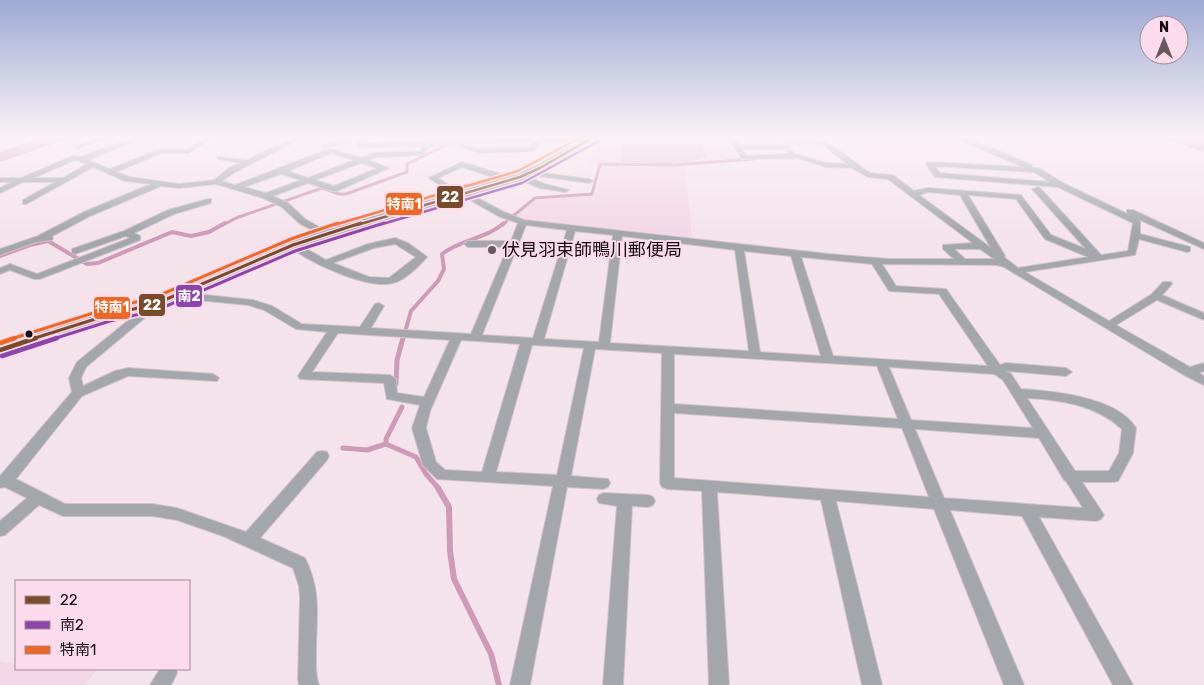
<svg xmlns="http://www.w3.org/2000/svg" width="1204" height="685" font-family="Rubik,'Noto Sans JP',sans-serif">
	<rect width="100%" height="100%" fill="#f5e3ec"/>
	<g fill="#f4d7e6">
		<polygon points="606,136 726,136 739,159 685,164 692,237 523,219 513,216 535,200 594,195 600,183 598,182 600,166 603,164 586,163 603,141 597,139"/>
		<polygon points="0,661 16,664 16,669 97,669 85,685 0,685"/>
	</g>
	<path fill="#e4bfd3" d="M627,136H696L707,156C685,167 647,162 622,162L620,138Z"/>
	<polygon fill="#cf9ab7" points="1156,136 1204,136 1204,152"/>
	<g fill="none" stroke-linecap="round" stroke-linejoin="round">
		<g stroke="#cf9ab7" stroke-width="3">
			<polyline points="356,136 360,147 420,145"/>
			<polyline points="513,216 535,198 592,194 600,164 674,165 753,159"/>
			<polyline points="223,225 236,218 322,188 339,194 346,194 407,172 407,164 446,145 429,145"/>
			<polyline points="503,225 507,221"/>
		</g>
		<g stroke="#cf9ab7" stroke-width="4">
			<polyline points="0,256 30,245 48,241 87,264 98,263 172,232 191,236 209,232 225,223"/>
			<path d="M403,339L411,311L438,281L444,269L442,254C461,239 486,239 504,223"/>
		</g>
		<g stroke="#cf9ab7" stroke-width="5">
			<polyline points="396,384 397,360 403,338"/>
			<polyline points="402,407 386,439 386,444 416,457 426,474 439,489"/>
			<polyline points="343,448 367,450 386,444"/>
		</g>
		<polyline stroke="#cf9ab7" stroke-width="6" points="438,488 449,507 450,551 454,579 491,654 499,685"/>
		<polygon fill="#cf9ab7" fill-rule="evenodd" points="46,136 69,136 67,139 0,162 0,152"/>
		<defs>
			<g id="minor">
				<polygon points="103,136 114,136 78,148 75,146"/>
				<path d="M127,136H140L142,138L88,160L110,169L158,150H186L208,136H216L189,153H161L116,172L130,177L179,184L214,180L229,168L241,163L218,159V157L247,160L297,136H306L235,172L222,181L235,185L326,150L331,149L361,158L375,153L420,151L423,145L364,147L361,145L359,138L325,148L322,146L346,136H365L367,143L536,136L589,139L592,141L589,143L540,141L535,150L533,151L479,153L459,146L462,144L479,149L531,147L533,141L429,145L424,154L422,155L376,157L368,160L389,168L337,191H331L308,183L273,196L288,203L305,219L328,232L329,234L325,237L299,223L282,207L263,198L216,184L179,188L161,186L90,216L52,236L53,238L52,240L36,242L0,255V249L38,236L84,212L151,184L125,181L93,167L26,204H23V200L55,182H23L0,193V188L12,182H0V178H21L73,156L81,157L132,138ZM331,153L354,160L308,178L288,171ZM75,160L87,164L63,178H33ZM361,163L378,168L334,186L315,180ZM281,174L301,180L266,193L244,187Z"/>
				<path d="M727,136H733L739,145H787L790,147L787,149H742L746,156L788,154L787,151L790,149L795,154L826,163L847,164L822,144H786L783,142L786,140L826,141L870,173L893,175L914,191L928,188L1021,195L1051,235L1086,249L1032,189L1039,187L1101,255L1128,251L1133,223L1058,187L935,177L926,164L927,162L1023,167L957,139L929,136H962L1032,165V168H1039L1063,183L1140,220V234L1190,247V251L1187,252L1139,239L1135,255L1025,272L1109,321L1152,294L1163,282H1171L1172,284L1162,295L1204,313V320L1157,300L1116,325L1190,367L1204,363V371L1199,373L1204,376V385L1184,375L1004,267L997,265L882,264L896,286L946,289L1000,365L1006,363L1066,368L1072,372L1066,376L1006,371L1011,374L1021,389C1054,391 1117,397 1136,428L1133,453L1118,481L1113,482H1082L1104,515L1101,519L1096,521L1039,517L1133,685H1113L1022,516L950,510L1024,685H1004L934,509L836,501L882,685H862L821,500L717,492L729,685H709L702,491L667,489L662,487L660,483L662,353L595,349L571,476L608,479L610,483L608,487L603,489L567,487L530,685H510L553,486L437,479L423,465L412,428L420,405L387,399L384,383L300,379L298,376L327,332L296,329L264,310L248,305L177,298L172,295L177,292L253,300L272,306L302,324L360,327L375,304L379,303L384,306L371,328L471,334L508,247H468L464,244L468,241H511L518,223L498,216L463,196L462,194L466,192L504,212L524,220L829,254L888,259H954L943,249V245L973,243L888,179L868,177L852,168L825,167L798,158L742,159ZM935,166L1034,172L1050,182L940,173ZM928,192L960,195L991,248L919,195ZM968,195L1016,199L1045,239L1088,257L1018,268L1004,257L1005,256ZM526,225L567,230L533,338L482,335ZM575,231L613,235L599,342L544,339ZM622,236L735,250L749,351L610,343ZM954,249H980L994,259H965ZM744,251L791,256L821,356L760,352ZM801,257L872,264L889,291L939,294L988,366L833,356ZM338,333L450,340L424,397L397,393L396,379L390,375L312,372ZM461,340L520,344L482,472L445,470L436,462L426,428L430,411ZM532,345L584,348L557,475L496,472ZM674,354L877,366L898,419L674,404ZM889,367L994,374L1003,380L1033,428L911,420ZM1027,398C1062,400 1096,405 1122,429L1119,453L1109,471H1075ZM674,413L902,428L929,497L674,478ZM915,429L1039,438L1064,480L1066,481L1083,508L944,498Z"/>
				<polygon points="462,162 514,178 515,180 508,182 462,167 438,178 462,194 462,198 459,198 429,178"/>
				<polygon points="528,171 589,179 593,181 589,183 531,175 527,173"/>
				<polygon points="517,175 523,175 545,184 569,190 565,192 540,188 517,179"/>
				<polygon points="208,199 211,199 211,203 174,214 134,233 140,236 140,240 40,279 34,279 10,270 0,274 0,268 10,264 37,274 130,238 126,236 75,254 72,253 72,249 124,231 168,210"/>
				<polygon points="1127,210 1133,210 1204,243 1204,249 1127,214"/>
				<path d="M395,238L408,243L427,257C419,266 405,280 393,283C369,290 306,262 288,245L290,243H296L326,260L368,244ZM395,244L416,257L389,278L369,277L333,263L374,248Z"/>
				<path d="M155,301L159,302L160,304L159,306L86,367L81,378L83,386L115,371L128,368L213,374L219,378L217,381L128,376L82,396L16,479L65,504H152L177,508L246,532L317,452L322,451L327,452L329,456L327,460L260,538L305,558C322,592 316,618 316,654C316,664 315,675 319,685H299L298,680L300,598L299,586L293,568L223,536L177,520L152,516H63L39,505L5,535L0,536V521L27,498L5,487L0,488V476L72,392L69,378L77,362L151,302Z"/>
				<polygon points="604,493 648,495 653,497 655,501 653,505 648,507 632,506 623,685 603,685 617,506 599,503 597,499 599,495"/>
				<polygon points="160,669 176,669 177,673 171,685 150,685"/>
			</g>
			<polygon id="secondary" points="589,136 600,136 544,170 524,179 329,237 298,248 160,307 113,318 0,355 0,345 103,312 150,301 288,242 321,231 516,175 536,166"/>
		</defs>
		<use href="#minor" stroke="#d0c2c9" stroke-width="2"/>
		<use href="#secondary" stroke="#d0c2c9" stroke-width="2"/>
		<use href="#minor" fill="#a3a7ab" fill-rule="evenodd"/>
		<use href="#secondary" fill="#a2a6ab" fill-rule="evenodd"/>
		<defs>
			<polyline id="bus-1-far2" points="357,225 520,177 540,168 595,136"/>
			<polyline id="bus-1-far1" points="32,339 108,315 155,304 293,245 361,223"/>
			<polyline id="bus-1" points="0,350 36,338"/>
			<polyline id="bus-2-far2" points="379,225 522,183 599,141"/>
			<polyline id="bus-2-far1" points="53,339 110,321 157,310 295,251 384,223"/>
			<polyline id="bus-2" points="2,356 57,338"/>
			<polyline id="bus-3-far2" points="334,225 518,171 583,136"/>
			<polyline id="bus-3-far1" points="11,339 106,309 153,298 291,239 338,223"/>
			<polyline id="bus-3" points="0,343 15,338"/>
		</defs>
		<use href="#bus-1-far2" stroke="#fcdcec" stroke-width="5"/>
		<use href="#bus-1-far1" stroke="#fcdcec" stroke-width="6"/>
		<use href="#bus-1" stroke="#fcdcec" stroke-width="8"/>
		<use href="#bus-2-far2" stroke="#fcdcec" stroke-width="5"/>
		<use href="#bus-2-far1" stroke="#fcdcec" stroke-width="6"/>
		<use href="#bus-2" stroke="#fcdcec" stroke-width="8"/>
		<use href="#bus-3-far2" stroke="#fcdcec" stroke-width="5"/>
		<use href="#bus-3-far1" stroke="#fcdcec" stroke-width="6"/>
		<use href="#bus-3" stroke="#fcdcec" stroke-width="8"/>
		<use href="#bus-1-far2" stroke="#7a4b2a" stroke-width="2.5"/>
		<use href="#bus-1-far1" stroke="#7a4b2a" stroke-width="3"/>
		<use href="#bus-1" stroke="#7a4b2a" stroke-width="4.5"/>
		<use href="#bus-2-far2" stroke="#8e44ad" stroke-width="2.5"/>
		<use href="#bus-2-far1" stroke="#8e44ad" stroke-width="3"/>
		<use href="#bus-2" stroke="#8e44ad" stroke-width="4.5"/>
		<use href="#bus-3-far2" stroke="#f26522" stroke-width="2.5"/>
		<use href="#bus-3-far1" stroke="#f26522" stroke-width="3"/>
		<use href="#bus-3" stroke="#f26522" stroke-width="4.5"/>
	</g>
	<linearGradient id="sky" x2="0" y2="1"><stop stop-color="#9eaad4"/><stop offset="0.59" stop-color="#faf2f6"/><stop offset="1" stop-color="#faf2f6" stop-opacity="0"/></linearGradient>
	<rect width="1204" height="232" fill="url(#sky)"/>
	<circle fill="#65585f" stroke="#fcdcec" stroke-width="2" cx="492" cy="250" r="5"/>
	<circle fill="#170d13" stroke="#fcdcec" stroke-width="2" cx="29" cy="334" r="4.5"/>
	<g text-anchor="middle" stroke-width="4" stroke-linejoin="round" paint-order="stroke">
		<g font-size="18" fill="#170d13" stroke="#fcdcec" text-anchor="start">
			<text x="502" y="256">伏見羽束師鴨川郵便局</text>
		</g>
	</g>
	<g stroke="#fcdcec" stroke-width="2">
		<rect x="436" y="185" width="28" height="24" rx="5" fill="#7a4b2a"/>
		<rect x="385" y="192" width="38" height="24" rx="5" fill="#f26522"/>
		<rect x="175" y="284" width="28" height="24" rx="5" fill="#8e44ad"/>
		<rect x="138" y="293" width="28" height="24" rx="5" fill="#7a4b2a"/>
		<rect x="93" y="296" width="38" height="24" rx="5" fill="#f26522"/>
	</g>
	<g font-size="14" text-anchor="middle" font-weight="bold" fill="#fff">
		<text x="450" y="202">22</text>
		<text x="404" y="209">特南1</text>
		<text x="189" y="301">南2</text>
		<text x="152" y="310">22</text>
		<text x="112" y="312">特南1</text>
	</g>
	<rect x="15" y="580" width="175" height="90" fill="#fcdcec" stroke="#a08995"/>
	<rect x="25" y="596" width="25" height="8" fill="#7a4b2a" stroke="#a08995"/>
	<text x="60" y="605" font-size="15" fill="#170d13">22</text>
	<rect x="25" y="621" width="25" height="8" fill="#8e44ad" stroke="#a08995"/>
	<text x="60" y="630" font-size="15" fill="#170d13">南2</text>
	<rect x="25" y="646" width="25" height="8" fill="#f26522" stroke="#a08995"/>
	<text x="60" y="655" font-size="15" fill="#170d13">特南1</text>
	<g transform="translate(1164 40)"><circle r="24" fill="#fcdcec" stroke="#a08995"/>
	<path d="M0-4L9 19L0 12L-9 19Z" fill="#65585f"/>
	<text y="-8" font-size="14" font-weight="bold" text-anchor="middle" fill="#170d13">N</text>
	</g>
</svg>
